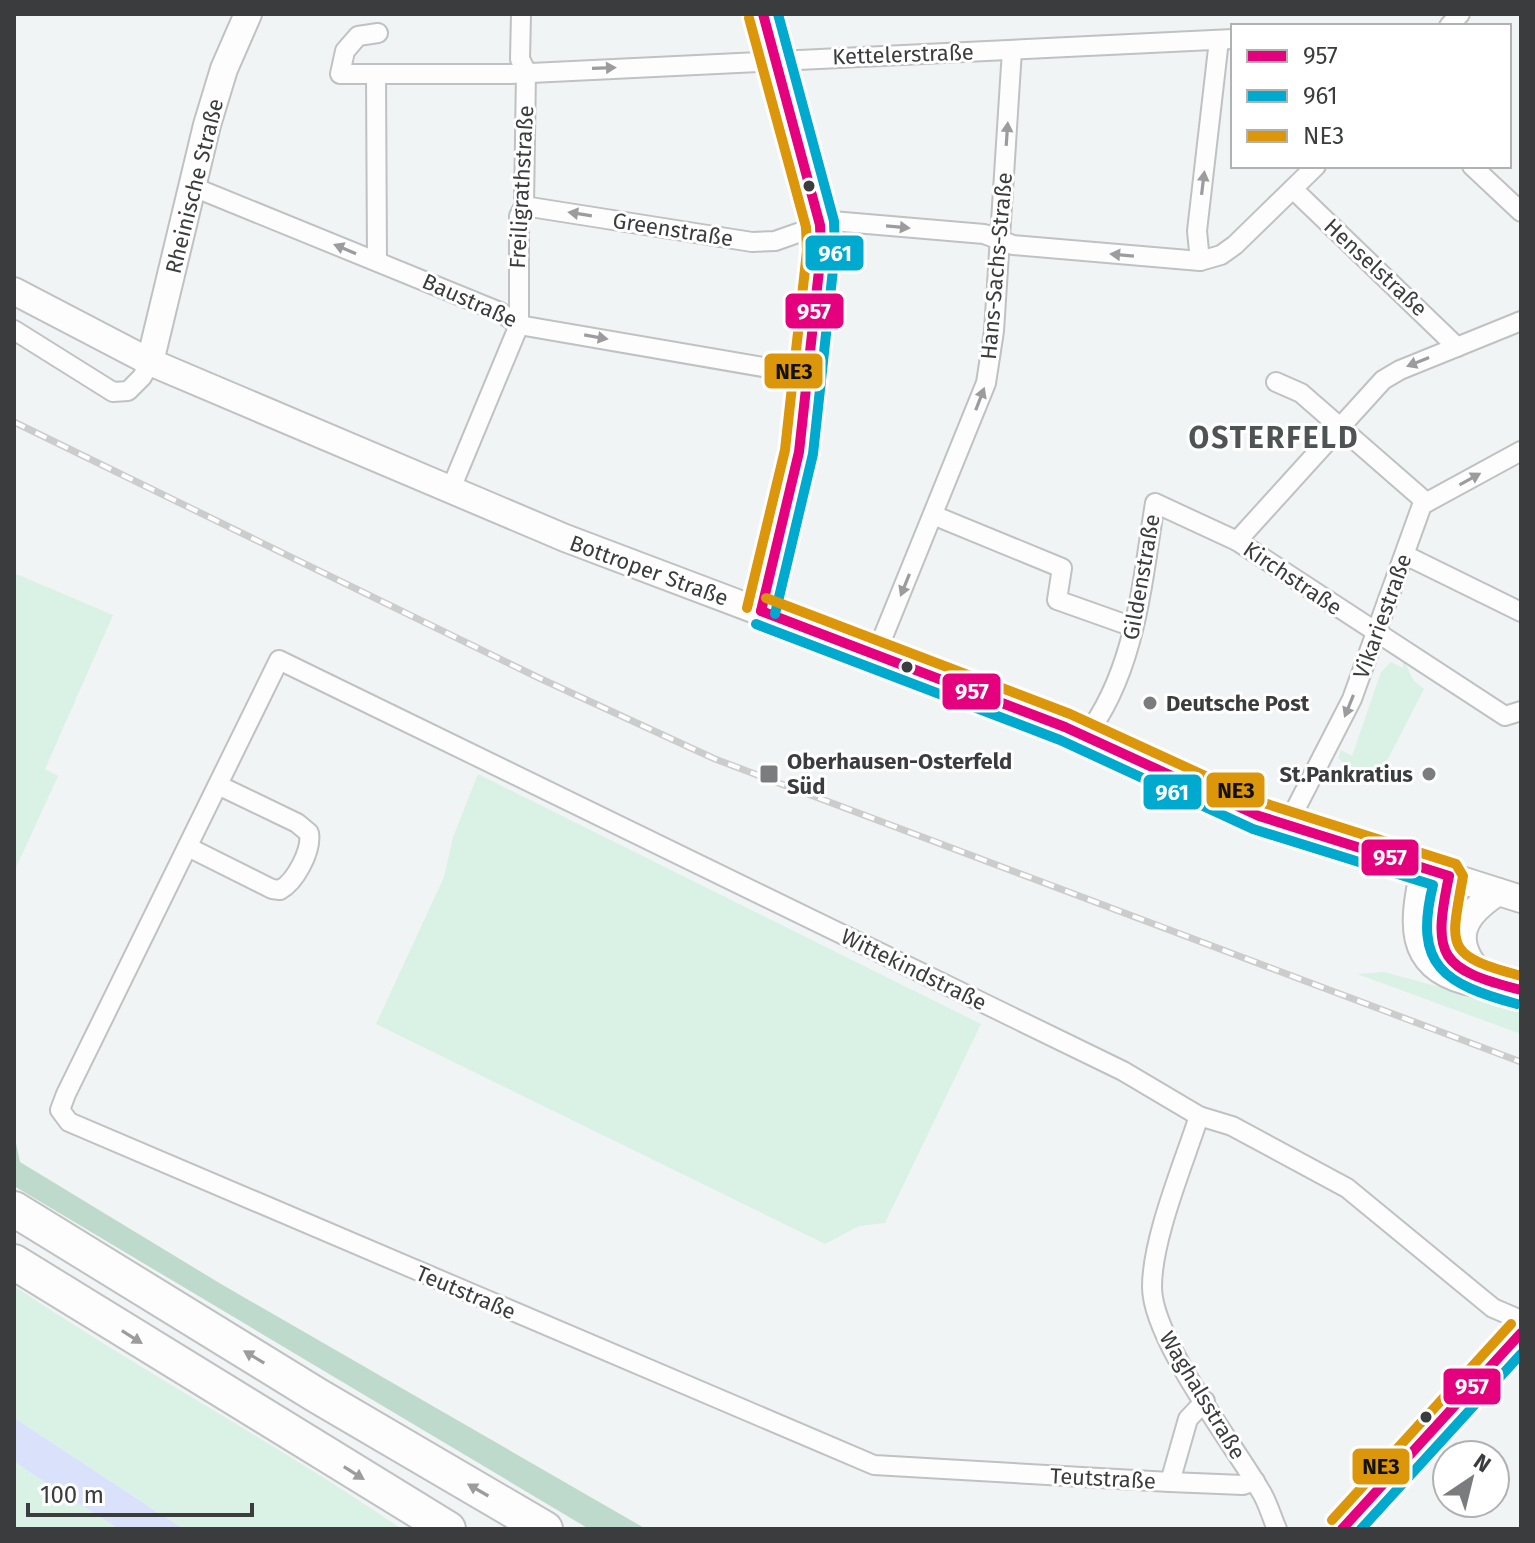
<svg xmlns="http://www.w3.org/2000/svg" width="1535" height="1543" font-family="'Fira Sans',sans-serif">
	<rect width="100%" height="100%" fill="#f1f4f5"/>
	<g fill="#daf1e6">
		<polygon points="14,573 113,615 45,769 58,776 14,872"/>
		<polygon points="1403,659 1414,681 1424,689 1376,782 1360,776 1338,758 1341,750 1352,756 1381,672 1391,662 1403,668"/>
		<polygon points="478,774 981,1024 885,1223 859,1226 825,1244 376,1024 444,877 453,837"/>
		<polygon points="1384,972 1521,1009 1521,1034 1357,974"/>
		<path d="M14,1286C141,1371 276,1443 402,1529H184L14,1418Z"/>
		<polygon points="14,1461 28,1471 119,1529 14,1529"/>
	</g>
	<polygon fill="#bddacc" points="14,1134 20,1162 221,1284 646,1529 589,1529 14,1186"/>
	<polygon fill="#d9e1fb" points="14,1418 162,1515 184,1529 119,1529 28,1471 14,1461"/>
	<g fill="none" stroke-linecap="round" stroke-linejoin="round">
		<defs>
			<g id="street">
				<polyline points="1449,26 1460,14"/>
				<polyline points="378,33 358,36 345,51 340,74 510,74 1233,39"/>
				<polyline points="376,74 377,261"/>
				<polyline points="1472,166 1521,212"/>
				<polyline points="191,186 500,312 519,325 809,375"/>
				<polyline points="1293,189 1457,347"/>
				<polyline points="524,206 752,242 775,241 832,221 984,234 1013,245 1200,261 1221,255 1235,245 1316,166"/>
				<polyline points="1200,261 1197,231 1219,40"/>
				<polyline points="14,330 113,392 128,391 142,377 150,362"/>
				<polyline points="1276,382 1301,393 1426,502"/>
				<polyline points="450,491 519,325 519,216 524,206 526,71 520,59 521,14"/>
				<polyline points="933,515 1062,568 1057,600 1133,627"/>
				<polyline points="1237,541 1383,380 1400,370 1521,321"/>
				<polyline points="1405,555 1521,612"/>
				<polyline points="876,654 986,383 994,331 1012,50"/>
				<path d="M1085,737C1136,671 1142,582 1155,503L1237,541L1505,716L1521,711"/>
				<polyline points="1294,828 1295,810 1352,699 1422,505 1521,451"/>
				<path d="M188,847L272,889L280,890C295,882 312,851 309,833L297,823L218,785"/>
				<path d="M1199,1116C1184,1163 1152,1238 1152,1287C1152,1339 1232,1442 1260,1490C1268,1502 1271,1516 1277,1529"/>
				<polyline points="1205,1401 1188,1419 1170,1482 874,1465 69,1122 60,1110 66,1094 279,660 1123,1071 1199,1116 1232,1126 1347,1188 1493,1308 1521,1320"/>
				<polyline points="1170,1482 1243,1485 1255,1481"/>
			</g>
			<g id="secondary">
				<polyline points="14,291 150,362 565,538 1065,727 1259,816 1521,899"/>
				<polyline points="150,362 207,125 224,69 248,14"/>
				<polyline points="761,611 799,452 821,252 820,225 763,14"/>
				<path d="M1424,868C1415,916 1403,964 1466,981C1482,985 1502,985 1521,990"/>
				<path d="M1449,876C1440,921 1428,943 1471,974"/>
				<path d="M1480,974C1448,938 1464,914 1498,892"/>
				<polyline points="1342,1529 1521,1333"/>
			</g>
			<g id="highway">
				<polyline points="14,1209 318,1396 545,1529"/>
				<polyline points="14,1262 448,1529"/>
			</g>
		</defs>
		<use href="#street" stroke="#bfc1c2" stroke-width="22"/>
		<use href="#secondary" stroke="#bfc1c2" stroke-width="30"/>
		<use href="#highway" stroke="#bfc1c2" stroke-width="38"/>
		<use href="#street" stroke="#fdfdfe" stroke-width="18"/>
		<use href="#secondary" stroke="#fdfdfe" stroke-width="26"/>
		<use href="#highway" stroke="#fdfdfe" stroke-width="34"/>
		<defs>
			<polyline id="rail" points="14,422 539,678 715,759 1521,1062"/>
		</defs>
		<use href="#rail" stroke="#cbcccc" stroke-width="7"/>
		<use href="#rail" stroke="#fff" stroke-width="4" stroke-dasharray="12" stroke-linecap="butt"/>
		<defs>
			<g id="bus-1">
				<path d="M761,611L1065,727L1259,816L1449,876C1432,957 1439,969 1521,990"/>
				<polyline points="761,611 799,452 821,252 820,225 763,14"/>
				<polyline points="1342,1529 1521,1333"/>
			</g>
			<g id="bus-2">
				<polyline points="775,614 813,454 835,251 834,221 778,14"/>
				<path d="M756,624L1060,740L1253,829L1433,885C1413,966 1444,984 1517,1004"/>
				<polyline points="1361,1529 1521,1354"/>
			</g>
			<g id="bus-3">
				<path d="M766,598L1070,714L1264,803L1456,864L1463,876C1451,946 1442,955 1521,976"/>
				<polyline points="747,608 785,450 807,251 806,227 749,18"/>
				<polyline points="1332,1520 1511,1324"/>
			</g>
		</defs>
		<use href="#bus-1" stroke="#fff" stroke-width="16"/>
		<use href="#bus-2" stroke="#fff" stroke-width="16"/>
		<use href="#bus-3" stroke="#fff" stroke-width="16"/>
		<use href="#bus-1" stroke="#e5007d" stroke-width="10"/>
		<use href="#bus-2" stroke="#00a9ce" stroke-width="10"/>
		<use href="#bus-3" stroke="#db9609" stroke-width="10"/>
	</g>
	<defs><path id="oneway-solid" d="M-6-.8H1V-3.2L6.5 0L1 3.2V.8H-6Z" transform="scale(2)"/></defs>
	<g fill="#9c9c9e">
		<use href="#oneway-solid" transform="translate(604 68) rotate(-2)"/>
		<use href="#oneway-solid" transform="translate(1007 134) rotate(-86)"/>
		<use href="#oneway-solid" transform="translate(1203 183) rotate(-83)"/>
		<use href="#oneway-solid" transform="translate(580 214) rotate(-171)"/>
		<use href="#oneway-solid" transform="translate(898 227) rotate(5)"/>
		<use href="#oneway-solid" transform="translate(345 249) rotate(-157)"/>
		<use href="#oneway-solid" transform="translate(1122 255) rotate(-175)"/>
		<use href="#oneway-solid" transform="translate(596 337) rotate(10)"/>
		<use href="#oneway-solid" transform="translate(1418 362) rotate(158)"/>
		<use href="#oneway-solid" transform="translate(980 399) rotate(-69)"/>
		<use href="#oneway-solid" transform="translate(1470 479) rotate(-29)"/>
		<use href="#oneway-solid" transform="translate(905 585) rotate(112)"/>
		<use href="#oneway-solid" transform="translate(1349 706) rotate(112)"/>
		<use href="#oneway-solid" transform="translate(132 1337) rotate(32)"/>
		<use href="#oneway-solid" transform="translate(254 1357) rotate(-149)"/>
		<use href="#oneway-solid" transform="translate(354 1473) rotate(32)"/>
		<use href="#oneway-solid" transform="translate(478 1490) rotate(-150)"/>
	</g>
	<g fill="#3a3c3d" stroke="#fff" stroke-width="3">
		<circle cx="809" cy="186" r="7"/>
		<circle cx="907" cy="667" r="7"/>
		<circle cx="1426" cy="1417" r="7"/>
	</g>
	<g fill="#7a7c7d" stroke="#fff" stroke-width="3">
		<circle cx="1150" cy="703" r="8"/>
		<rect x="759" y="764" width="20" height="20" rx="4"/>
		<circle cx="1429" cy="774" r="8"/>
	</g>
	<g text-anchor="middle" stroke-width="6" stroke-linejoin="round" paint-order="stroke">
		<g font-size="22" fill="#3a3c3d" stroke="#fff">
			<text transform="translate(903 54) rotate(-2)" y="8">Kettelerstraße</text>
			<text transform="translate(194 186) rotate(-76)" y="8">Rheinische Straße</text>
			<text transform="translate(521 187) rotate(-87)" y="8">Freiligrathstraße</text>
			<text transform="translate(673 229) rotate(9)" y="8">Greenstraße</text>
			<text transform="translate(996 266) rotate(-85)" y="8">Hans-Sachs-Straße</text>
			<text transform="translate(1376 267) rotate(43)" y="8">Henselstraße</text>
			<text transform="translate(470 300) rotate(24)" y="8">Baustraße</text>
			<text transform="translate(649 570) rotate(20)" y="8">Bottroper Straße</text>
			<text transform="translate(1141 577) rotate(-80)" y="8">Gildenstraße</text>
			<text transform="translate(1293 578) rotate(34)" y="8">Kirchstraße</text>
			<text transform="translate(1382 616) rotate(-70)" y="8">Vikariestraße</text>
			<text transform="translate(914 969) rotate(26)" y="8">Wittekindstraße</text>
			<text transform="translate(466 1292) rotate(23)" y="8">Teutstraße</text>
			<text transform="translate(1203 1395) rotate(59)" y="8">Waghalsstraße</text>
			<text transform="translate(1103 1478) rotate(3)" y="8">Teutstraße</text>
		</g>
		<g font-size="22" font-weight="bold" fill="#3a3c3d" stroke="#fff" text-anchor="start">
			<text x="1166" y="711">Deutsche Post</text>
			<text x="787" y="769">Oberhausen-Osterfeld<tspan x="787" dy="25">Süd</tspan></text>
			<text x="1413" y="782" text-anchor="end">St.Pankratius</text>
		</g>
		<g font-size="30" font-weight="bold" letter-spacing="2" fill="#4e5354" stroke="#fff">
			<text x="1274" y="448">OSTERFELD</text>
		</g>
	</g>
	<g stroke="#fff" stroke-width="3">
		<rect x="804" y="234" width="61" height="38" rx="8" fill="#00a9ce"/>
		<rect x="784" y="292" width="61" height="38" rx="8" fill="#e5007d"/>
		<rect x="763" y="352" width="61" height="38" rx="8" fill="#db9609"/>
		<rect x="941" y="672" width="61" height="39" rx="8" fill="#e5007d"/>
		<rect x="1205" y="771" width="61" height="38" rx="8" fill="#db9609"/>
		<rect x="1142" y="773" width="61" height="38" rx="8" fill="#00a9ce"/>
		<rect x="1360" y="838" width="60" height="39" rx="8" fill="#e5007d"/>
		<rect x="1442" y="1367" width="60" height="39" rx="8" fill="#e5007d"/>
		<rect x="1351" y="1447" width="60" height="39" rx="8" fill="#db9609"/>
	</g>
	<g font-size="22" text-anchor="middle" font-weight="bold" fill="#fff">
		<text x="835" y="261">961</text>
		<text x="814" y="319">957</text>
		<text x="972" y="699">957</text>
		<text x="1172" y="800">961</text>
		<text x="1390" y="865">957</text>
		<text x="1472" y="1394">957</text>
	</g>
	<g font-size="22" text-anchor="middle" font-weight="bold" fill="#111">
		<text x="794" y="379">NE3</text>
		<text x="1236" y="798">NE3</text>
		<text x="1381" y="1474">NE3</text>
	</g>
	<rect width="1535" height="1543" fill="none" stroke="#3a3c3d" stroke-width="32"/>
	<rect x="1231" y="24" width="280" height="144" fill="#ffffff" stroke="#b0b1b1" stroke-width="2"/>
	<rect x="1247" y="50" width="40" height="12" fill="#e5007d" stroke="#b0b1b1" stroke-width="2"/>
	<text x="1303" y="64" font-size="24" fill="#3a3c3d">957</text>
	<rect x="1247" y="90" width="40" height="12" fill="#00a9ce" stroke="#b0b1b1" stroke-width="2"/>
	<text x="1303" y="104" font-size="24" fill="#3a3c3d">961</text>
	<rect x="1247" y="130" width="40" height="12" fill="#db9609" stroke="#b0b1b1" stroke-width="2"/>
	<text x="1303" y="144" font-size="24" fill="#3a3c3d">NE3</text>
	<g transform="translate(1471 1479) rotate(35)"><circle r="38" fill="#ffffff" stroke="#b0b1b1" stroke-width="2"/>
	<path d="M0-6L14 30L0 20L-14 30Z" fill="#7a7c7d"/>
	<text y="-12" font-size="22" font-weight="bold" text-anchor="middle" fill="#3a3c3d">N</text>
	</g>
	<path d="M28 1503v12h224v-12" fill="none" stroke="#3a3c3d" stroke-width="4"/>
	<text x="40" y="1503" font-size="24" fill="#3a3c3d" stroke="#ffffff" stroke-width="6" paint-order="stroke">100 m</text>
</svg>
